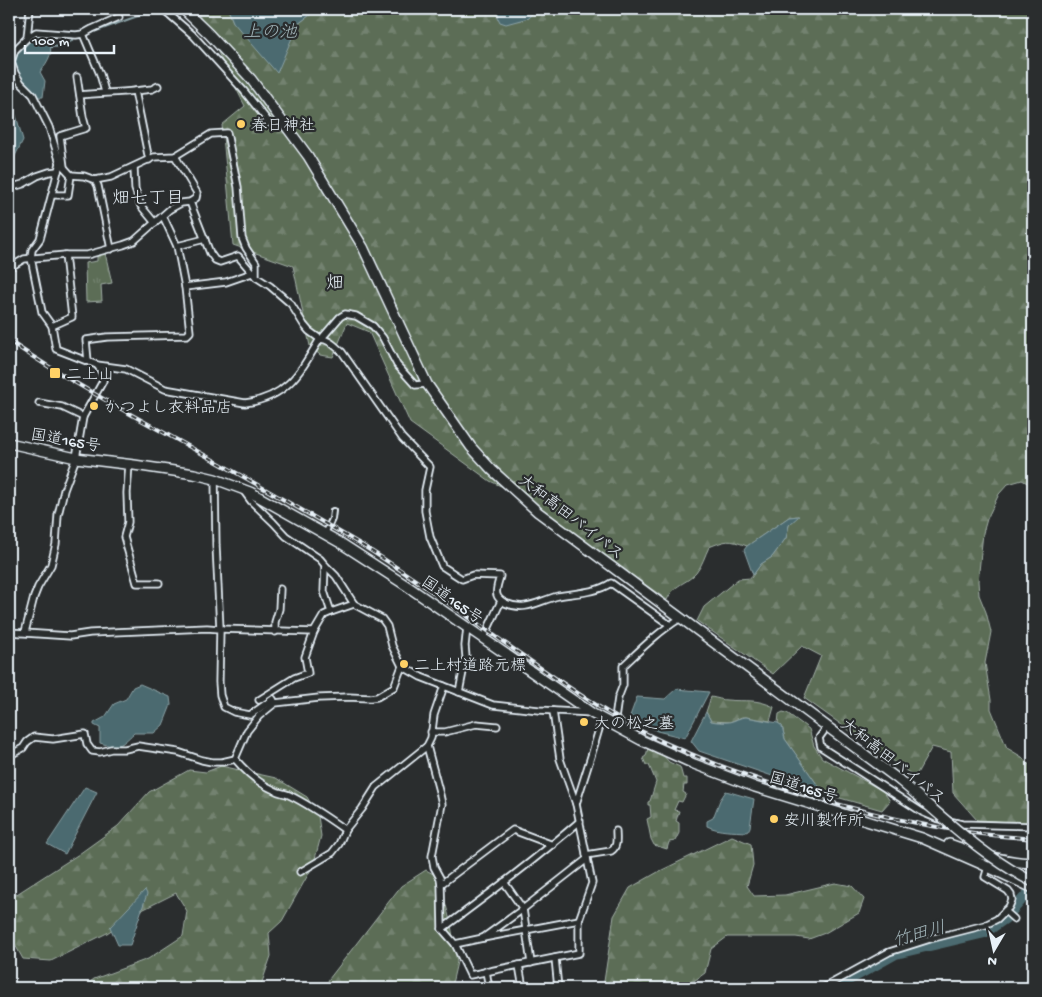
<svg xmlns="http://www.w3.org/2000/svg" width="1042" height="997" font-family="'Gochi Hand','Klee One',sans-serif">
	<defs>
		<pattern id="forest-firs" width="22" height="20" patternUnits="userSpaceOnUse" patternTransform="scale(1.25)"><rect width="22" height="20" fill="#5c6d56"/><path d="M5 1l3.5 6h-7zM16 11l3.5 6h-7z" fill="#73826f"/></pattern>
		<pattern id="cemetery-stones" width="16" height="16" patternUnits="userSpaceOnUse" patternTransform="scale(1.25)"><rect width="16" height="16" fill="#5c6d56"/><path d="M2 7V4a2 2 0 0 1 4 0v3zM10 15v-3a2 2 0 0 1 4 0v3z" fill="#73826f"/></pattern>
		<pattern id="park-tufts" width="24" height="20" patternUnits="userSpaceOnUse" patternTransform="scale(1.25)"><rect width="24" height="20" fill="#5c6d56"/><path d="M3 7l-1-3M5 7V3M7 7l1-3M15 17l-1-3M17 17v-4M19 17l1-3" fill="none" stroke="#73826f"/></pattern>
	</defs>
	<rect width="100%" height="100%" fill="#2a2d2e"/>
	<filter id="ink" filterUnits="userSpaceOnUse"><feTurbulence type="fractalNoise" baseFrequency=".02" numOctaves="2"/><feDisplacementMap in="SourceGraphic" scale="10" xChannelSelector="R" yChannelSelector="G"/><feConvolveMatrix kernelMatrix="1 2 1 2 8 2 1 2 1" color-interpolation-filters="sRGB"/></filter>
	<g filter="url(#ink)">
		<g fill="url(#forest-firs)" stroke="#a2afa7">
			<path d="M196,9H228L233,22L295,33L298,24L310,15L311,9H499L498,18L522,20L528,18L536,9H1033V486L1022,480L1008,484L999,494L987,519L983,533L978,581L979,595L986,612L991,632L985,663L991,700V709L1007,748L1022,757L1031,767L1033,775V821L1029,823L977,820L953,793L951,752L932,747L915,777L804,698L821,656L802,646L773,674L697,621L704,607L738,579L751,578L761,564L772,557L786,538L789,525L798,516L789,517L747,546C728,539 727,540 709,547C705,555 702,566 696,573C685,585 675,583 667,600L605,556L531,500L490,481L410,423L369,332L347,323L333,357L320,355L310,346L293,266L233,245L222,125L245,106Z"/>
			<path d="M711,697C717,698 722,700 727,700C747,702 755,698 774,707L770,721L746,717H742L730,722L711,721L706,712Z"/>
			<polygon points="783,712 787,713 809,729 814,746 822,758 883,791 890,801 882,810 819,792 819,787 785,739 782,726 778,723 779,714"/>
			<polygon points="221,766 276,778 307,797 318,816 321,836 313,866 282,921 269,933 271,956 260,988 82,988 94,979 148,959 183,936 187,911 176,893 138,912 107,933 51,961 23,959 9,934 9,899 79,854 118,826 149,792 189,770 206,772"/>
			<polygon points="732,836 751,844 753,865 747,886 754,896 785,895 835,883 852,886 864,899 859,913 825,933 809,939 796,937 727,937 711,949 705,973 684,988 603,988 614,916 630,888 658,872"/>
			<polygon points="426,870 439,877 451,925 457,962 451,988 325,988 329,979 401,886"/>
		</g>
		<polygon fill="url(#cemetery-stones)" stroke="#a2afa7" points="648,748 663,755 669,762 680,767 683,778 687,778 687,785 684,785 683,792 686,794 682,802 678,801 674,810 679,811 676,821 679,823 679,833 675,841 669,842 667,849 654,845 651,839 647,819 651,817 650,805 648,805 648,802 650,801 656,782 649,765 646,765 643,758 646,756"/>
		<polygon fill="url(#park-tufts)" stroke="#a2afa7" points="105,253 112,283 101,285 102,301 86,302 85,263 97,261 97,255"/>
		<g fill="#4c6b6f" stroke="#8aa1a6">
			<polygon points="228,9 311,9 310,15 298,24 277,73 233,22"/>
			<polygon points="499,9 536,9 528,18 506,24 500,22 498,18"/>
			<path d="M35,37H49C53,54 50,58 40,72L45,81L43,97H38C28,86 20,76 13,62L15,56Z"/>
			<polygon points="9,91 23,140 9,168"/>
			<polygon points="799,516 789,525 786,538 772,557 761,564 753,575 744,550 747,546 789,517"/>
			<path d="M140,684L170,697L171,705L163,725L154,733H134C120,746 119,749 100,743V728L94,725V723L105,717L114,704L126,699L133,687Z"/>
			<polygon points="676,689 709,692 685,738 657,731 630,716 637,697 665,699"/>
			<path d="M706,712L711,721C716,722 723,723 729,722C735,721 740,717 746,717L778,723L782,726L785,739L819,787V792L699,751L691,741Z"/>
			<polygon points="85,787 97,792 65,854 47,844"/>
			<path d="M726,791L754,799L750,827L748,831L746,832C734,831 719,832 707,826V821L713,818L720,800Z"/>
			<polygon points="145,890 147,894 130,945 118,945 110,927"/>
		</g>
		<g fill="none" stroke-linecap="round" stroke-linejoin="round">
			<g stroke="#8aa1a6" stroke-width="2">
				<polyline points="91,33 157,9"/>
				<polyline points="51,47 66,46 75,37"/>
			</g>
			<polyline stroke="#4c6b6f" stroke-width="10" points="835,988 896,954 985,933 1005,919 1027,894 1033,892"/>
			<defs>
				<polyline id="pedestrian" points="325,534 332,519 333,511"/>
				<g id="minor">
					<path d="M30,9L27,38L15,50L11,62L15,73L21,83L33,95L49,127L60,163L71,175L84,176L95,180L111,177L154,157L175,156L211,134L227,133L238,187L242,238L246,248L256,263V277L270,286L291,304L304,325L309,331L320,339C329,339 335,346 342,352L402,438L430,467L425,490V511L430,537L442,566L462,579L473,575L500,576C499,581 495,590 497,595C498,599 502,601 505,603C526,612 538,601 558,596C575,593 596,593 611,583L670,625"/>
					<polyline points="163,9 193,35 244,91 272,126 281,119"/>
					<polyline points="83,34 100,74 105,92"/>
					<polyline points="27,38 36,32 76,35 83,34 92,29 119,17"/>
					<polyline points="135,91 152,89 158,86"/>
					<path d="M80,95C98,93 116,93 135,91L149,160"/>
					<path d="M60,163L40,239L32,250L31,258L42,312L52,326L56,349L97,365L126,369L165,389L245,403C287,398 300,372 320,339"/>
					<polyline points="64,167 60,136 86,128 83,117 77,77"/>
					<polyline points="134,167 135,189 141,206 155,223"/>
					<polyline points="95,180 98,186 111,249"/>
					<polyline points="9,188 23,184 37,176 49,172 58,171"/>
					<polyline points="52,195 68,195 71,175"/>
					<polyline points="190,202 210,253 215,260 220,262 238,256 256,277"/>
					<polyline points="177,246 205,239"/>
					<polyline points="9,268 24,259 65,255 87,255 123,245 134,241 170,209 181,203 190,202 196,198 197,193 175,156"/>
					<polyline points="185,287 226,282 252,273"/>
					<polyline points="52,326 72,317 65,255"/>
					<polyline points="322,338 340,317 345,314 356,316 373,326 383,338 397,365 415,385 427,384"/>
					<polyline points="88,361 86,340 107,337 187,335 190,332 185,287 177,246 163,216"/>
					<polyline points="39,403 62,407 83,417"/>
					<polyline points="129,464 127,493 128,522 124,537 137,583 159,583"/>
					<polyline points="215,479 216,545 220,629 219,682 220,695 224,707 234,712 250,715 273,699 275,703"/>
					<polyline points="243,490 251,501 273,522 286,536 320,559 325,565 336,576 354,604 382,619 387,626 392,646 402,666 421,677 493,705 539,710 592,713"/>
					<polyline points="331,612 354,604"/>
					<polyline points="9,632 70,636 90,633 207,628 220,629 314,632 324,615 331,612 324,591 325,565"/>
					<path d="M25,632L34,597L38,587L51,565L56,544L58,515L64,490L76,458L83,417L103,381C104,373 101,371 97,365"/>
					<polyline points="275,632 275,622 279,609 280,589"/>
					<polyline points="482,638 486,633 501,601"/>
					<polyline points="459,692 466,657 465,646 467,627"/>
					<polyline points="259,700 294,678 308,673 305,657 314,632"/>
					<polyline points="553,711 560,759 576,804 592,753 602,719"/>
					<path d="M614,726L618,698L623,685V666C641,649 659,631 681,618"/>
					<polyline points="827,727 819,738 821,747 922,812 936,818 962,824 1033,826"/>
					<polyline points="431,732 445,732 476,724 497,726"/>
					<polyline points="427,746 440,795 442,804 432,856 434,867 440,878 441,884"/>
					<polyline points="9,758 12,754 23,748 27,742 34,737 53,739 85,734 87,744 92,751 100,752 111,749 125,749 138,746 178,752 202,760 212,762 222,762 235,759 247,731 259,716 275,703 319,698 348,697 370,698 377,697 394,687 402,666"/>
					<path d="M235,759C246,772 258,783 274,790C279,793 284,793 289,795C308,804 328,818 345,830"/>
					<polyline points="553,845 513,830 441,884 442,929 455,944 470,975 579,953 579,920 592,883 576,804"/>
					<path d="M586,855L611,851C618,847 616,838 616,831"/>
					<polyline points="1017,870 1024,872 1030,872 1033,868"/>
					<polyline points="300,872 332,853 339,844 345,830 362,809 376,787 427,746 431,738 434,715 444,686"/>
					<polyline points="504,882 523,909 531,963"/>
					<polyline points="1005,911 1014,919"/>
					<path d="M442,929C489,894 536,859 580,821"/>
					<polyline points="483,938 523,909 587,859"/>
					<polyline points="455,944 483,938 579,920"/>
					<polyline points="555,958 558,988"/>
					<polyline points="519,965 523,988"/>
					<polyline points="486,971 489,988"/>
					<polyline points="823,988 889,952 930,939 985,925 997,919 1009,907 1012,900 1011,895 1008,891 985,877 988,867 993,863 1001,865"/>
				</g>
				<g id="trunk">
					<polyline points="183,9 209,34 251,79 308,156 363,247 427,384 471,447 492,470 538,512 899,780"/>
					<polyline points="9,443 76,458 134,465 194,474 215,479 250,492 339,542 407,586 593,714 641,740 694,764 755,787 922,838 979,863 1033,888"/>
					<path d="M949,844C976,854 1004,862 1033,863"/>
				</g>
			</defs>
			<use href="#pedestrian" stroke="#e8f1f8" stroke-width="8"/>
			<use href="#minor" stroke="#e8f1f8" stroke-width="9"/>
			<use href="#trunk" stroke="#e8f1f8" stroke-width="12"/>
			<use href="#pedestrian" stroke="#2a2d2e" stroke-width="4"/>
			<use href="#minor" stroke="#2a2d2e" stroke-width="5.5"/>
			<use href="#trunk" stroke="#2a2d2e" stroke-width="9"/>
			<defs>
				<path id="rail" d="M9,341C86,393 169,434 249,480C286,501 323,522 360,544C447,597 526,663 614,716C655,741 701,759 746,775C822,802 901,823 981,834C999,836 1016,837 1033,839"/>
			</defs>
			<use href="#rail" stroke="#e8f1f8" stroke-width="4"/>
			<use href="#rail" stroke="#2a2d2e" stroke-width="2" stroke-dasharray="5.5" stroke-linecap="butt"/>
			<defs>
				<path id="trunk-bridge" d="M899,780C942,816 982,856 1033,882"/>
			</defs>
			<use href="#trunk-bridge" stroke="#e8f1f8" stroke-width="12" stroke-linecap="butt"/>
			<use href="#trunk-bridge" stroke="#2a2d2e" stroke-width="9"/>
		</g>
	</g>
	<g fill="#ffd166" stroke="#2a2d2e" stroke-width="2">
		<circle cx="241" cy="124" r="5"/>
		<rect x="49" y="367" width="12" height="12" rx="2.5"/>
		<circle cx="94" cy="406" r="5"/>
		<circle cx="404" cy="664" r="5"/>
		<circle cx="584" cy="722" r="5"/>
		<circle cx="774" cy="819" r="5"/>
	</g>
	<g text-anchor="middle" stroke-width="4.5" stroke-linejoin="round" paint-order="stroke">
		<g font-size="16" fill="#e8f1f8" stroke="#2a2d2e" text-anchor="start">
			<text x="251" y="130">春日神社</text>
			<text x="66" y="379">二上山</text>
			<text x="104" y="412">かつよし衣料品店</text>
			<text x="414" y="670">二上村道路元標</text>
			<text x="594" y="728">大の松之墓</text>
			<text x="784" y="825">安川製作所</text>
		</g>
		<g font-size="16" fill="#e8f1f8" stroke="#2a2d2e">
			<text transform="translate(66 439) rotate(10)" y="6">国道165号</text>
			<text transform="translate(572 516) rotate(38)" y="6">大和高田バイパス</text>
			<text transform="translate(453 599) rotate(35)" y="6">国道165号</text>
			<text transform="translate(894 760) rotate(38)" y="6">大和高田バイパス</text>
			<text transform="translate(804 786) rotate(17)" y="6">国道165号</text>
		</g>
		<g font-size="18" font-style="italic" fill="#a2b5ba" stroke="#2a2d2e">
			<text x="270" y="37">上の池</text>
			<text transform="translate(919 933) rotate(-15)" y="6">竹田川</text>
		</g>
		<g font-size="18" fill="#e8f1f8" stroke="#2a2d2e">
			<text x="148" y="203">畑七丁目</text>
			<text x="335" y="288">畑</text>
		</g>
	</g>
	<rect width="1042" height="997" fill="none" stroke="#2a2d2e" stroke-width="30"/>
	<rect x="15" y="15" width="1012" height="967" fill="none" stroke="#e8f1f8" stroke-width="2" filter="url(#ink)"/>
	<g transform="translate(994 950) rotate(189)" stroke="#2a2d2e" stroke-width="4" paint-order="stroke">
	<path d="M0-4L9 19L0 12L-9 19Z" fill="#e8f1f8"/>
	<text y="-8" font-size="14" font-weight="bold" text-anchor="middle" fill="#e8f1f8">N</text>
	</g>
	<path d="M25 45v8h89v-8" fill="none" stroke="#e8f1f8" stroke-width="2.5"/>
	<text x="32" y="45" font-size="15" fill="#e8f1f8" stroke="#2a2d2e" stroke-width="4" paint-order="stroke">100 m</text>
</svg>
